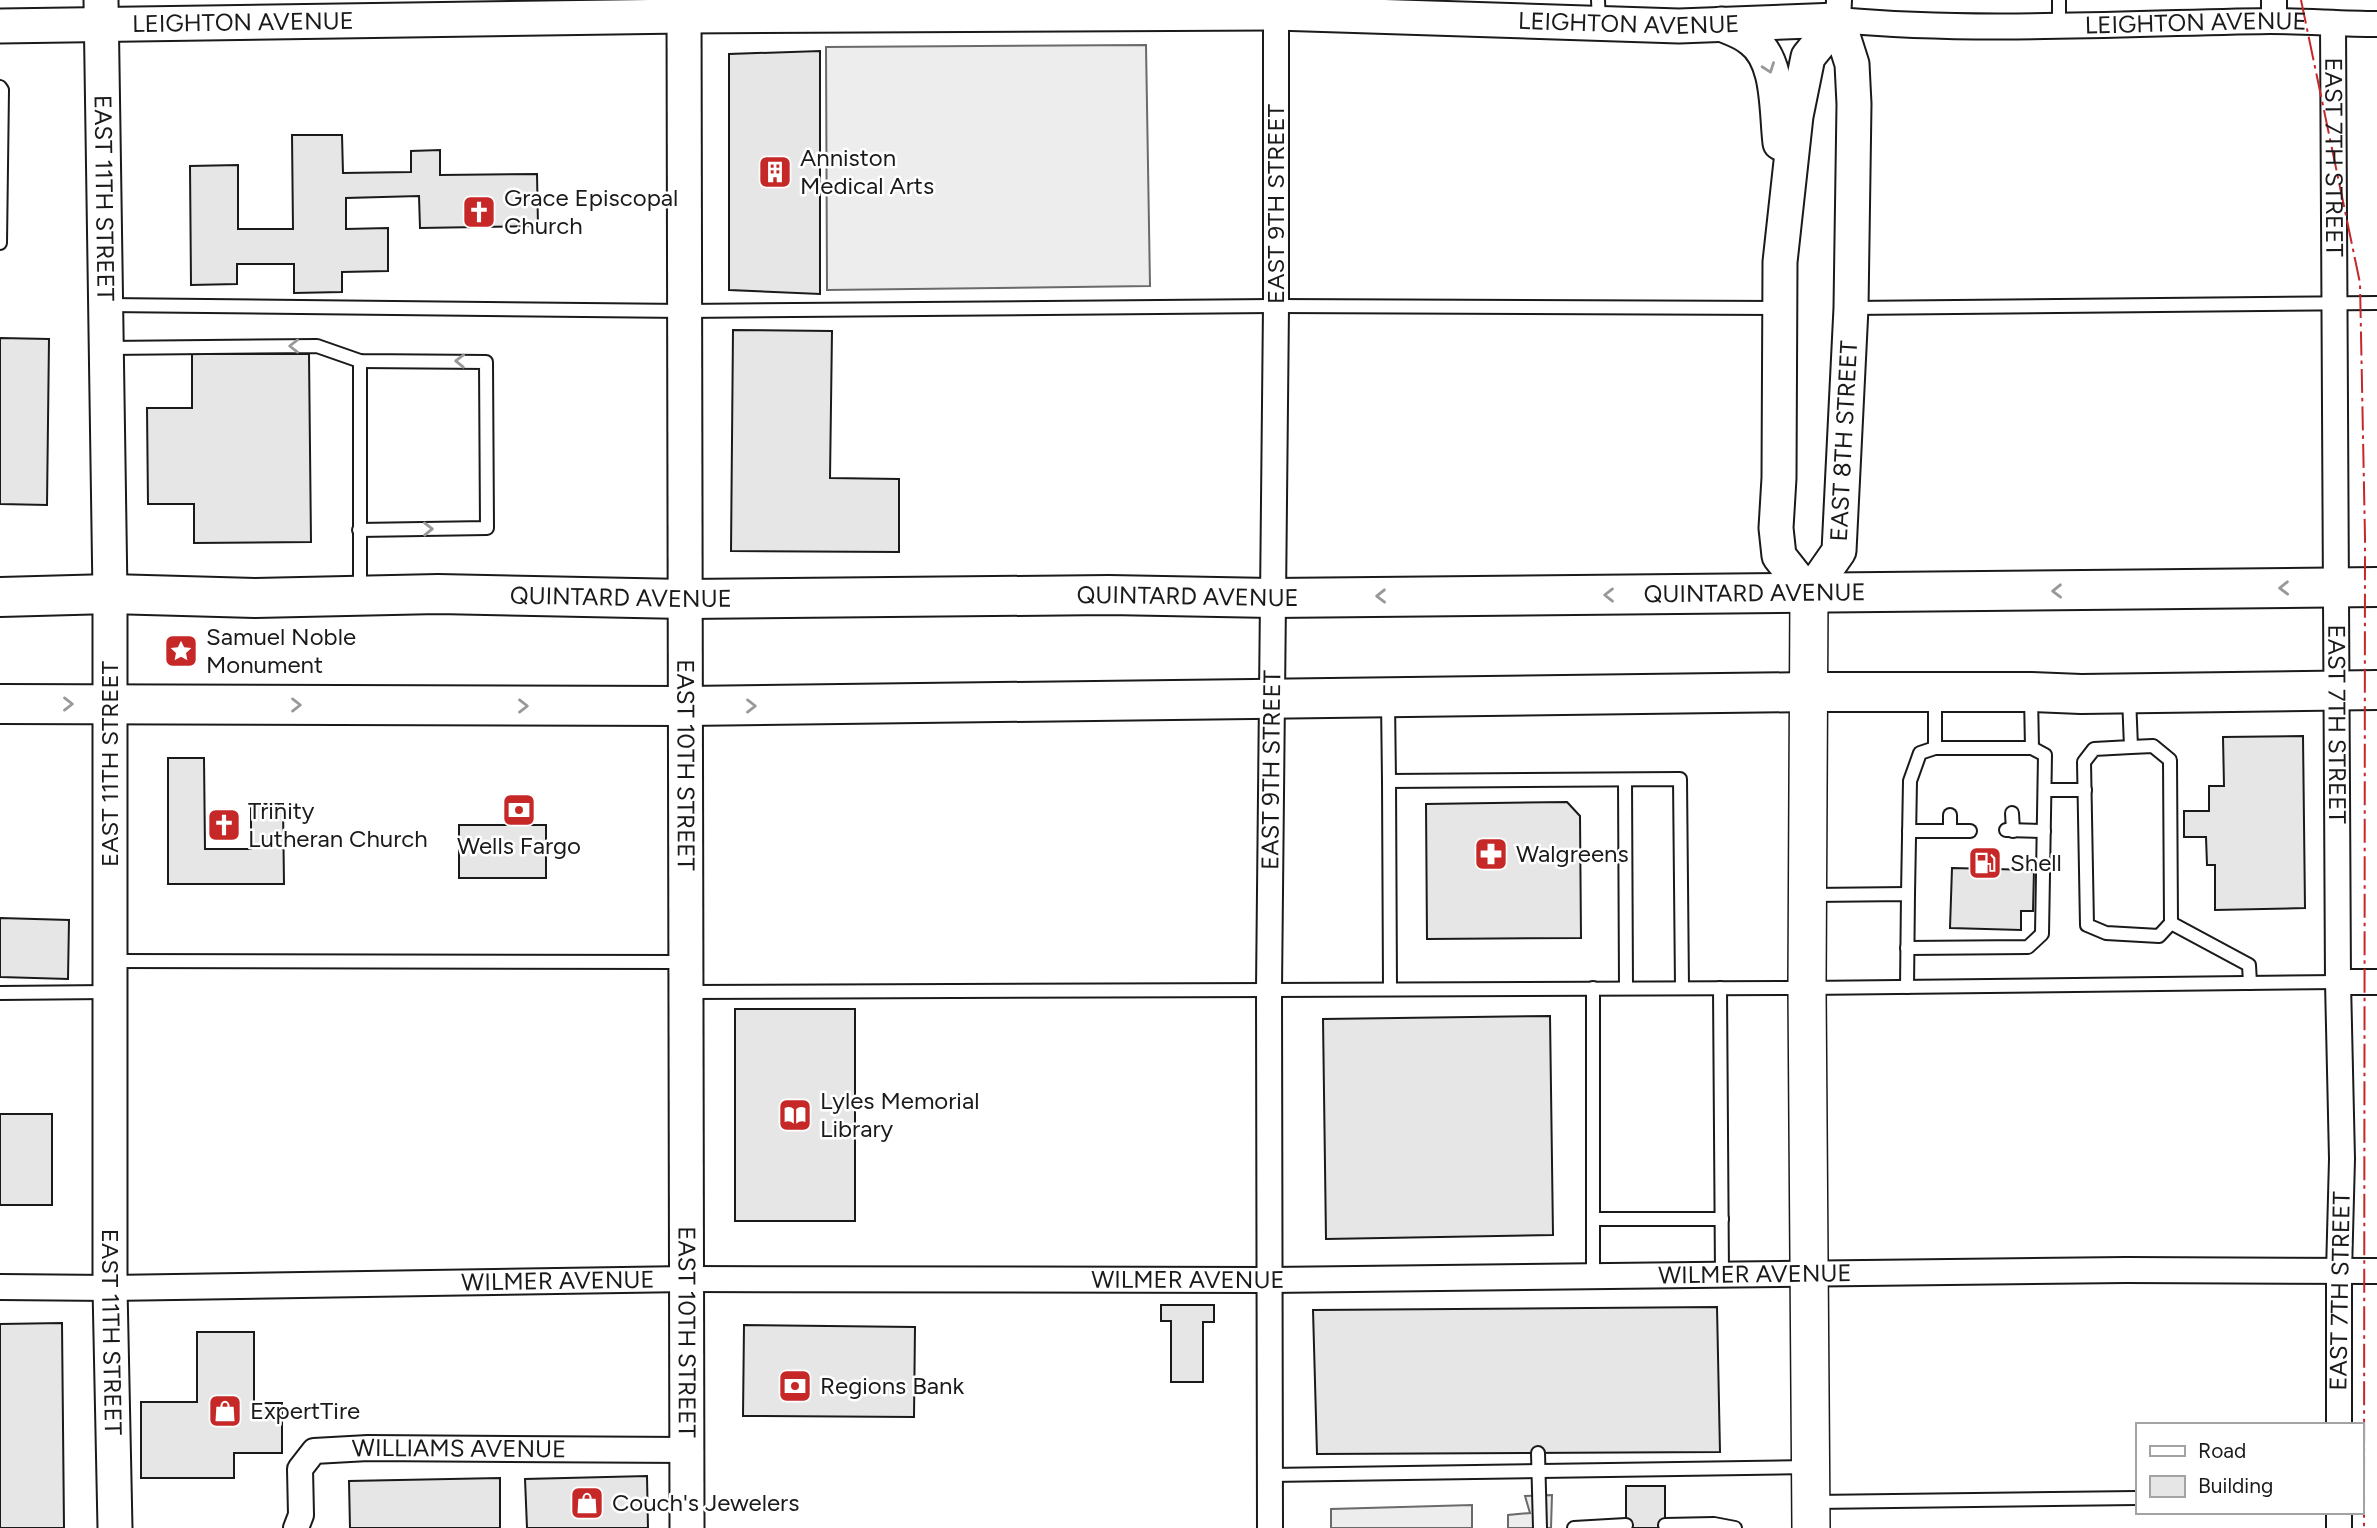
<svg xmlns="http://www.w3.org/2000/svg" width="2377" height="1528" font-family="Figtree,sans-serif">
	<rect width="100%" height="100%" fill="#fff"/>
	<g fill="#ededed" stroke="#6a6a6a" stroke-width="2">
		<polygon points="1146,45 1150,286 827,290 826,47"/>
		<polygon points="1552,1495 1551,1528 1508,1528 1508,1515 1530,1513 1525,1496"/>
		<polygon points="1472,1505 1472,1528 1331,1528 1331,1509"/>
	</g>
	<g fill="#e6e6e6" stroke="#1a1a1a" stroke-width="2">
		<polygon points="820,51 820,294 729,290 729,54"/>
		<polygon points="292,135 342,135 343,173 411,172 411,151 440,150 440,175 537,174 538,226 420,228 419,196 346,198 346,229 388,228 388,271 342,272 342,292 294,293 294,264 237,264 237,284 191,285 190,166 238,165 238,229 293,229"/>
		<polygon points="733,330 832,331 830,478 899,479 899,552 731,551"/>
		<polygon points="0,338 49,339 47,505 0,504"/>
		<polygon points="192,354 309,354 311,542 194,543 194,504 148,504 147,408 192,408"/>
		<polygon points="2303,736 2305,908 2215,910 2215,865 2207,865 2206,837 2184,837 2184,811 2209,811 2209,786 2224,786 2223,737"/>
		<polygon points="168,758 204,758 205,849 251,849 251,804 283,804 284,884 168,884"/>
		<polygon points="1567,802 1580,816 1581,938 1427,939 1426,804"/>
		<rect x="459" y="825" width="87" height="53"/>
		<polygon points="1952,868 2034,870 2033,911 2021,911 2021,930 1950,928"/>
		<polygon points="0,918 69,920 68,979 0,977"/>
		<rect x="735" y="1009" width="120" height="212"/>
		<polygon points="1550,1016 1553,1235 1326,1239 1323,1019"/>
		<rect x="0" y="1114" width="52" height="91"/>
		<polygon points="1161,1305 1214,1305 1214,1322 1203,1322 1203,1382 1171,1382 1171,1321 1161,1321"/>
		<polygon points="1717,1307 1720,1452 1317,1454 1313,1310"/>
		<polygon points="62,1323 64,1528 0,1528 0,1324"/>
		<polygon points="744,1325 915,1327 914,1417 743,1416"/>
		<polygon points="197,1332 254,1332 254,1403 282,1403 282,1453 234,1453 234,1478 141,1478 141,1402 197,1402"/>
		<polygon points="647,1476 648,1528 527,1528 525,1479"/>
		<polygon points="500,1478 500,1528 350,1528 349,1481"/>
		<rect x="1626" y="1486" width="39" height="42"/>
	</g>
	<g fill="none" stroke-linecap="round" stroke-linejoin="round">
		<defs>
			<g id="lane">
				<polyline points="1598,0 1599,23"/>
				<polyline points="2059,0 2059,27"/>
				<polyline points="0,87 2,90 0,243"/>
				<polyline points="107,305 685,311 1276,306 1779,308"/>
				<polyline points="1851,308 2377,303"/>
				<polyline points="108,348 317,346 360,361 486,362 487,528 359,530"/>
				<polyline points="360,361 360,591"/>
				<polyline points="1935,697 1935,748 2032,748 2031,696"/>
				<polyline points="2129,697 2131,747 2094,749 2084,762 2087,925 2106,933 2159,936 2171,923 2170,760 2153,746 2131,747"/>
				<polyline points="1388,701 1389,781"/>
				<polyline points="1625,780 1626,988"/>
				<polyline points="2045,790 2085,790"/>
				<polyline points="2012,813 2013,831"/>
				<polyline points="1950,815 1950,831"/>
				<polyline points="2006,830 2044,831"/>
				<polyline points="1909,831 1970,831"/>
				<polyline points="1908,894 1910,781 1920,753 1935,748"/>
				<polyline points="1812,895 1908,894 1907,987"/>
				<polyline points="2171,923 2249,965 2250,983"/>
				<polyline points="1907,948 2028,947 2042,934 2045,755 2032,748"/>
				<polyline points="111,961 685,962"/>
				<polyline points="1593,988 1593,1276"/>
				<polyline points="1720,988 1722,1275"/>
				<polyline points="1390,989 1389,781 1680,779 1682,988"/>
				<polyline points="687,992 1807,988 2338,982"/>
				<polyline points="0,993 107,992"/>
				<polyline points="1593,1219 1722,1219"/>
				<polyline points="1538,1453 1540,1528"/>
				<polyline points="1270,1475 1809,1467"/>
				<polyline points="1814,1502 2137,1498"/>
				<polyline points="1665,1525 1714,1524 1735,1528"/>
				<polyline points="1574,1528 1626,1525"/>
			</g>
			<g id="street">
				<path id="s1" d="M1839,0L1838,20C1982,33 2126,23 2270,21C2306,21 2341,24 2377,24"/>
				<polyline points="2274,21 2274,0"/>
				<path id="s2" d="M2333,24L2338,982L2342,1159L2339,1272V1425"/>
				<polyline points="2338,982 2377,982"/>
				<path id="s3" d="M0,1287L110,1288L687,1279L1270,1280L2126,1270L2377,1271"/>
				<polyline points="2339,1512 2339,1528"/>
				<path id="s4" d="M296,1528L301,1515L300,1469L314,1451L368,1448L687,1450"/>
				<path id="s5" d="M1270,1528L1269,989L1276,306V13"/>
			</g>
			<g id="secondary">
				<path id="s6" d="M101,0L110,594V1288L115,1528"/>
				<path id="s7" d="M684,0L687,1528"/>
				<polygon points="1838,20 1852,64 1854,104 1851,308 1839,551 1809,594 1779,556 1776,528 1779,478 1780,262 1796,116 1808,57"/>
				<path d="M1721,24C1731,28 1743,32 1751,39C1780,60 1776,111 1780,143"/>
				<path id="s8" d="M0,26L684,16L1276,13L1679,26L1838,20"/>
			</g>
			<polyline id="primary" points="1809,594 1807,988 1811,1528"/>
			<g id="highway">
				<path id="s9" d="M0,597L110,594L255,598L438,594L685,599L1109,595L1273,598L2377,587"/>
				<polyline points="0,704 686,706 1809,692 2031,692 2081,694 2377,690"/>
			</g>
		</defs>
		<use href="#lane" stroke="#1a1a1a" stroke-width="16"/>
		<use href="#street" stroke="#1a1a1a" stroke-width="28"/>
		<use href="#secondary" stroke="#1a1a1a" stroke-width="37"/>
		<use href="#primary" stroke="#1a1a1a" stroke-width="40"/>
		<use href="#highway" stroke="#1a1a1a" stroke-width="42"/>
		<use href="#lane" stroke="#fff" stroke-width="12"/>
		<use href="#street" stroke="#fff" stroke-width="24"/>
		<use href="#secondary" stroke="#fff" stroke-width="33"/>
		<use href="#primary" stroke="#fff" stroke-width="37"/>
		<use href="#highway" stroke="#fff" stroke-width="38"/>
		<polyline stroke="#c62828" stroke-width="2" stroke-dasharray="24 5 3.5 5" stroke-linecap="butt" points="2301,0 2360,283 2365,538 2364,1528"/>
	</g>
	<defs><path id="oneway-chevron" d="M-2-3.5L2.5 0L-2 3.5" fill="none" stroke-width="1.6" stroke-linecap="round" stroke-linejoin="round" transform="scale(1.75)"/></defs>
	<g stroke="#989898">
		<use href="#oneway-chevron" transform="translate(1769 68) rotate(70)"/>
		<use href="#oneway-chevron" transform="translate(294 346) rotate(180)"/>
		<use href="#oneway-chevron" transform="translate(460 361) rotate(-179)"/>
		<use href="#oneway-chevron" transform="translate(428 529) rotate(-1)"/>
		<use href="#oneway-chevron" transform="translate(2284 588) rotate(179)"/>
		<use href="#oneway-chevron" transform="translate(2057 591) rotate(179)"/>
		<use href="#oneway-chevron" transform="translate(1609 595) rotate(180)"/>
		<use href="#oneway-chevron" transform="translate(1381 596) rotate(179)"/>
		<use href="#oneway-chevron" transform="translate(68 704)"/>
		<use href="#oneway-chevron" transform="translate(296 705)"/>
		<use href="#oneway-chevron" transform="translate(523 706)"/>
		<use href="#oneway-chevron" transform="translate(751 706)"/>
	</g>
	<defs>
		<symbol id="building-square" viewBox="-11 -11 22 22"><rect x="-9" y="-9" width="18" height="18" rx="4" fill="#c62828" stroke="#fff"/><path d="M-4-6H4V6H1V3H-1V6H-4ZM-2.5-4.3h1.7v1.8h-1.7ZM.8-4.3h1.7v1.8H.8ZM-2.5-1h1.7V.8h-1.7ZM.8-1h1.7V.8H.8Z" fill="#fff"/></symbol>
		<symbol id="church-square" viewBox="-11 -11 22 22"><rect x="-9" y="-9" width="18" height="18" rx="4" fill="#c62828" stroke="#fff"/><path d="M-1.2-6h2.4v3.5h3.3v2.4h-3.3V6h-2.4V-.1h-3.3v-2.4h3.3Z" fill="#fff"/></symbol>
		<symbol id="sight-square" viewBox="-11 -11 22 22"><rect x="-9" y="-9" width="18" height="18" rx="4" fill="#c62828" stroke="#fff"/><path d="M0-6L1.8-2.2L6-1.7L2.9 1.2L3.7 5.4L0 3.3L-3.7 5.4L-2.9 1.2L-6-1.7L-1.8-2.2Z" fill="#fff"/></symbol>
		<symbol id="bank-square" viewBox="-11 -11 22 22"><rect x="-9" y="-9" width="18" height="18" rx="4" fill="#c62828" stroke="#fff"/><path d="M-6-4H6V4H-6ZM0-2.3a2.3 2.3 0 1 0 0 4.6a2.3 2.3 0 1 0 0-4.6Z" fill="#fff"/></symbol>
		<symbol id="pharmacy-square" viewBox="-11 -11 22 22"><rect x="-9" y="-9" width="18" height="18" rx="4" fill="#c62828" stroke="#fff"/><path d="M-2-6h4v4h4v4h-4v4h-4v-4h-4v-4h4Z" fill="#fff"/></symbol>
		<symbol id="fuel-square" viewBox="-11 -11 22 22"><rect x="-9" y="-9" width="18" height="18" rx="4" fill="#c62828" stroke="#fff"/><path d="M-5.5-6h7V0h2V4h1.3V-2.5L3-4.5l.8-.8L6-3V5H2.5V1h-1V6h-7ZM-4.2-4.7v3.2H.2V-4.7Z" fill="#fff"/></symbol>
		<symbol id="library-square" viewBox="-11 -11 22 22"><rect x="-9" y="-9" width="18" height="18" rx="4" fill="#c62828" stroke="#fff"/><path d="M-6-4Q-3-5.5-.7-3.5V5Q-3 3-6 4ZM6-4Q3-5.5 .7-3.5V5Q3 3 6 4Z" fill="#fff"/></symbol>
		<symbol id="shop-square" viewBox="-11 -11 22 22"><rect x="-9" y="-9" width="18" height="18" rx="4" fill="#c62828" stroke="#fff"/><path d="M-5-2.5h2.3a2.7 3.5 0 0 1 5.4 0H5L5.5 6h-11ZM-1.5-2.5h3a1.5 2.3 0 0 0-3 0Z" fill="#fff"/></symbol>
	</defs>
	<g fill-rule="evenodd">
		<use href="#building-square" x="756" y="153" width="38" height="38"/>
		<use href="#church-square" x="460" y="193" width="38" height="38"/>
		<use href="#sight-square" x="162" y="632" width="38" height="38"/>
		<use href="#bank-square" x="500" y="791" width="38" height="38"/>
		<use href="#church-square" x="205" y="806" width="38" height="38"/>
		<use href="#pharmacy-square" x="1472" y="835" width="38" height="38"/>
		<use href="#fuel-square" x="1966" y="844" width="38" height="38"/>
		<use href="#library-square" x="776" y="1096" width="38" height="38"/>
		<use href="#bank-square" x="776" y="1367" width="38" height="38"/>
		<use href="#shop-square" x="206" y="1392" width="38" height="38"/>
		<use href="#shop-square" x="568" y="1484" width="38" height="38"/>
	</g>
	<g text-anchor="middle" stroke-width="5" stroke-linejoin="round" paint-order="stroke">
		<g font-size="24" fill="#1a1a1a" stroke="#fff">
			<text dy="8" stroke="none"><textPath href="#s8" startOffset="243">LEIGHTON AVENUE</textPath></text>
			<text dy="8" stroke="none"><textPath href="#s8" startOffset="1629">LEIGHTON AVENUE</textPath></text>
			<text dy="8" stroke="none"><textPath href="#s1" startOffset="378">LEIGHTON AVENUE</textPath></text>
			<text dy="8" stroke="none"><textPath href="#s2" startOffset="133">EAST 7TH STREET</textPath></text>
			<text dy="8" stroke="none"><textPath href="#s6" startOffset="198">EAST 11TH STREET</textPath></text>
			<text transform="translate(1276 204) rotate(-90)" y="8">EAST 9TH STREET</text>
			<text transform="translate(1844 441) rotate(-87)" y="8">EAST 8TH STREET</text>
			<text dy="8" stroke="none"><textPath href="#s9" startOffset="1755">QUINTARD AVENUE</textPath></text>
			<text dy="8" stroke="none"><textPath href="#s9" startOffset="1188">QUINTARD AVENUE</textPath></text>
			<text dy="8" stroke="none"><textPath href="#s9" startOffset="621">QUINTARD AVENUE</textPath></text>
			<text dy="8" stroke="none"><textPath href="#s2" startOffset="700">EAST 7TH STREET</textPath></text>
			<text transform="translate(110 764) rotate(-90)" y="8">EAST 11TH STREET</text>
			<text dy="8" stroke="none"><textPath href="#s7" startOffset="765">EAST 10TH STREET</textPath></text>
			<text dy="8" stroke="none"><textPath href="#s5" startOffset="758">EAST 9TH STREET</textPath></text>
			<text dy="8" stroke="none"><textPath href="#s3" startOffset="1755">WILMER AVENUE</textPath></text>
			<text dy="8" stroke="none"><textPath href="#s3" startOffset="1188">WILMER AVENUE</textPath></text>
			<text dy="8" stroke="none"><textPath href="#s3" startOffset="558">WILMER AVENUE</textPath></text>
			<text transform="translate(2340 1291) rotate(-89)" y="8">EAST 7TH STREET</text>
			<text dy="8" stroke="none"><textPath href="#s6" startOffset="1332">EAST 11TH STREET</textPath></text>
			<text dy="8" stroke="none"><textPath href="#s7" startOffset="1332">EAST 10TH STREET</textPath></text>
			<text dy="8" stroke="none"><textPath href="#s4" startOffset="228">WILLIAMS AVENUE</textPath></text>
		</g>
		<g font-size="24" fill="#1a1a1a" stroke="#fff" text-anchor="start">
			<text x="800" y="166">Anniston<tspan x="800" dy="28">Medical Arts</tspan></text>
			<text x="504" y="206">Grace Episcopal<tspan x="504" dy="28">Church</tspan></text>
			<text x="206" y="645">Samuel Noble<tspan x="206" dy="28">Monument</tspan></text>
			<text x="248" y="819">Trinity<tspan x="248" dy="28">Lutheran Church</tspan></text>
			<text x="519" y="854" text-anchor="middle">Wells Fargo</text>
			<text x="1516" y="862">Walgreens</text>
			<text x="2010" y="871">Shell</text>
			<text x="820" y="1109">Lyles Memorial<tspan x="820" dy="28">Library</tspan></text>
			<text x="820" y="1394">Regions Bank</text>
			<text x="250" y="1419">ExpertTire</text>
			<text x="612" y="1511">Couch's Jewelers</text>
		</g>
	</g>
	<rect x="2136" y="1423" width="228" height="91" fill="#ffffff" stroke="#a3a3a3" stroke-width="2"/>
	<rect x="2150" y="1446" width="35" height="10" fill="#ffffff" stroke="#a3a3a3" stroke-width="2"/>
	<text x="2198" y="1458" font-size="21" fill="#1a1a1a">Road</text>
	<rect x="2150" y="1476" width="35" height="21" fill="#e6e6e6" stroke="#a3a3a3" stroke-width="2"/>
	<text x="2198" y="1493" font-size="21" fill="#1a1a1a">Building</text>
</svg>
